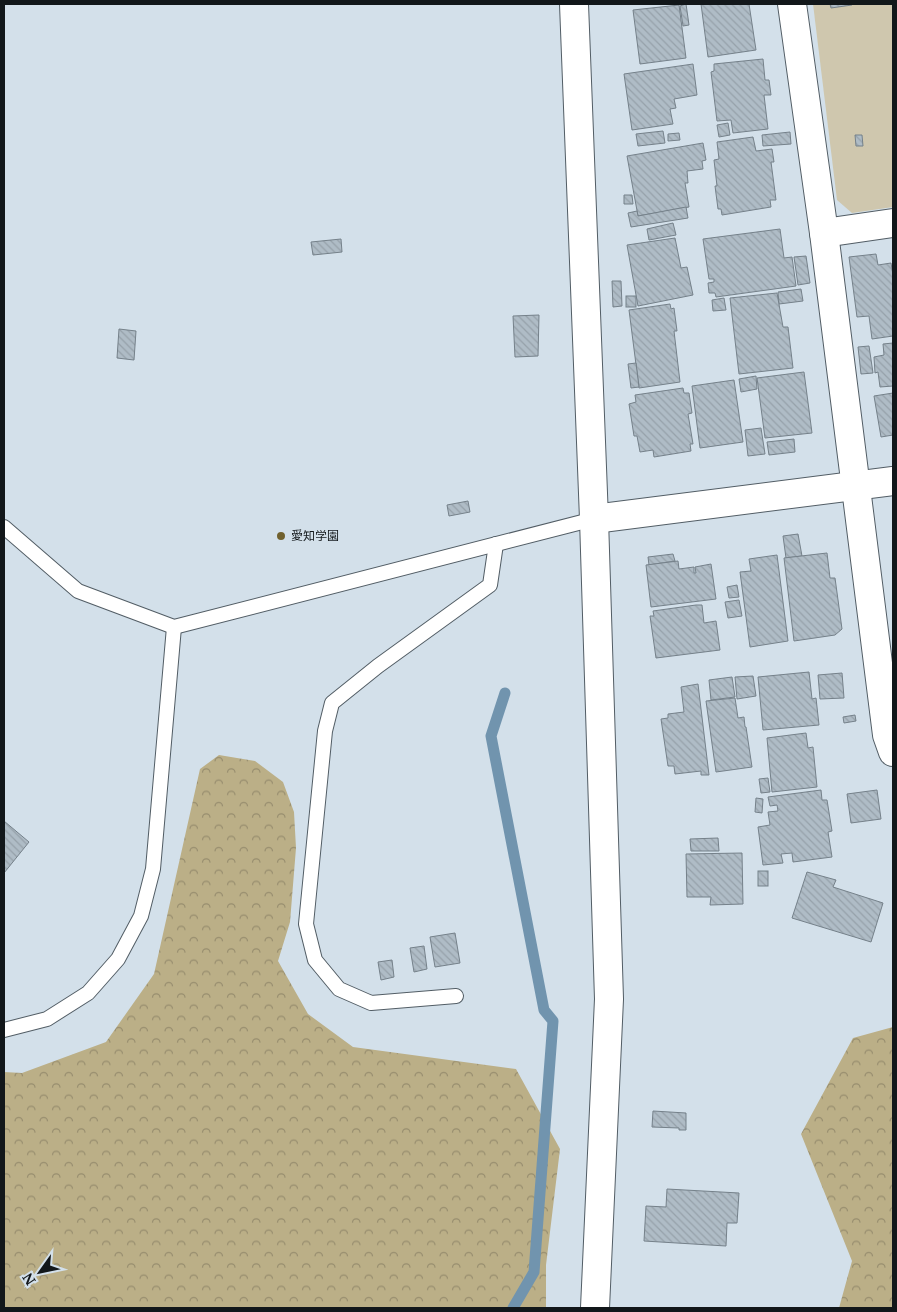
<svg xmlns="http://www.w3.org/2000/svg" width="897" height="1312" font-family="'Noto Serif','Noto Sans JP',serif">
	<defs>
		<pattern id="forest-crowns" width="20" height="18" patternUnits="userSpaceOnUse" patternTransform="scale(1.25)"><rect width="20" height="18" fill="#bbaf87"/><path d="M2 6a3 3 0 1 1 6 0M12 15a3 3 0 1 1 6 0" fill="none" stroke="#978d6e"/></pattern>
		<pattern id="building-back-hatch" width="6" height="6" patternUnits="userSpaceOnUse" patternTransform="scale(1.25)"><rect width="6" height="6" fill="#afbcc6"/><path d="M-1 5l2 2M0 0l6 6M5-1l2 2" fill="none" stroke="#96a1aa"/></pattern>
	</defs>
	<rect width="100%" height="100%" fill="#d3e0ea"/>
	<g fill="url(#forest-crowns)">
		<polygon points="219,755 255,761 283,782 294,812 296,848 290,922 278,961 308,1014 353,1047 516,1069 560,1149 546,1265 546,1308 4,1308 4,1072 22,1073 106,1042 154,974 200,769"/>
		<polygon points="893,1027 893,1308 839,1308 852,1261 801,1134 853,1038"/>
	</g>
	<polygon fill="#cfc7ae" points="813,4 893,4 893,207 852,213 837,200"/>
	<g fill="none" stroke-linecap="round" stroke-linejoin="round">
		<polyline stroke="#7194ae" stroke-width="11" points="505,693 491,736 544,1010 553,1021 534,1272 513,1308"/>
	</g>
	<g fill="url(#building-back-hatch)" stroke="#75818a">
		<polygon points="686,4 689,25 683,26 680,6"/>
		<polygon points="701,4 749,4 756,50 708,57"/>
		<polygon points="830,4 852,4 852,5 831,8"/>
		<polygon points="679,5 686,58 640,64 633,10"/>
		<polygon points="763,59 765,80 769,80 771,95 764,95 768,129 733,133 731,120 717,121 711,72 714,71 714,64"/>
		<polygon points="693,64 697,95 674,99 676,108 670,109 673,124 632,130 624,74"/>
		<polygon points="728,123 730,135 719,137 717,125"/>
		<polygon points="663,131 665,143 638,146 636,134"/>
		<polygon points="790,132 791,144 763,146 762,135"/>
		<polygon points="679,133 680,140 668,141 668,134"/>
		<polygon points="855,135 862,135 863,146 856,146"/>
		<polygon points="753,137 756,151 772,149 774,162 771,162 776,200 770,200 771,207 722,215 721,209 718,209 715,186 717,186 714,160 719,159 717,142"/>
		<polygon points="703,143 706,160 702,161 703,169 687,171 688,183 685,183 689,207 638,216 627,156"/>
		<polygon points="624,195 632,195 633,204 624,204"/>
		<polygon points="686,207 688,218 631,227 628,213 637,211 638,216"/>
		<polygon points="673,223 676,235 649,240 647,229"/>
		<polygon points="780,229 784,258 792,257 796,286 716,297 715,293 709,293 708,283 714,282 714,279 709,279 703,239"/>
		<polygon points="675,238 681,268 687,267 693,295 638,306 627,245"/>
		<polygon points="341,239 342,252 313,255 311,242"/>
		<polygon points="876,254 878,265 891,263 893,275 893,336 872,339 869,316 857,317 849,257"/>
		<polygon points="806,256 810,283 798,285 794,257"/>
		<polygon points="612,281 621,281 622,306 613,307"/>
		<polygon points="801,289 803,301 779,304 778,292"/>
		<polygon points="777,293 783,327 788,327 793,368 739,374 730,298"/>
		<rect x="626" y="296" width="10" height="11"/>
		<polygon points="724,298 726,310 713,311 712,300"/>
		<polygon points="670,304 671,309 674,308 677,331 674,331 680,382 639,388 629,310"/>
		<polygon points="539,315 538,356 515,357 513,316"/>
		<polygon points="119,329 136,331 134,360 117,358"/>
		<polygon points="893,343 893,386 880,387 878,372 875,373 874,357 884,355 883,344"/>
		<polygon points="869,346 873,373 861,374 858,347"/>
		<polygon points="636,363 639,387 631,388 628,364"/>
		<polygon points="804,372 812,433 765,438 757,378"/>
		<polygon points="756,376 757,389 741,392 739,379"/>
		<polygon points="734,380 743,442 700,448 692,386"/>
		<polygon points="683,388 684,393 689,393 692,413 688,414 693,444 690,444 691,451 654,457 653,450 640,452 637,436 634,436 629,404 636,402 635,395"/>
		<polygon points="893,393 893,435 881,437 874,396"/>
		<polygon points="761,428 765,454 748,456 745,430"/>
		<polygon points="794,439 795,452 769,455 767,442"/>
		<polygon points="468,501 470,512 449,516 447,505"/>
		<polygon points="798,534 802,556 786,558 783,536"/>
		<polygon points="827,553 830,578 835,578 842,629 835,635 794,641 784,558"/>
		<polygon points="673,554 675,561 649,565 648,557"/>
		<polygon points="777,555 788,641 750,647 740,572 751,571 749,559"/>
		<polygon points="678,561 679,569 694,567 694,573 696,573 695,567 711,564 716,599 651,607 646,565"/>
		<polygon points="737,585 739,597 729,598 727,587"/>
		<polygon points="739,600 742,616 728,618 725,602"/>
		<polygon points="696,605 702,605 704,623 716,621 720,650 656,658 650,616 654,616 653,611"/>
		<polygon points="809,672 812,699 816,698 819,725 763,730 758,677"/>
		<polygon points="842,673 844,698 820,699 818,675"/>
		<polygon points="753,676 756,696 737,699 735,677"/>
		<polygon points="732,677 735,697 711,700 709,680"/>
		<polygon points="698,684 709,775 701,775 701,771 675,774 674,766 668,766 661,719 668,718 668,714 684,712 681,687"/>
		<polygon points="735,698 738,718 744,717 745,727 746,727 752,767 716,772 706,701"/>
		<polygon points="855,715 856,721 844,723 843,717"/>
		<polygon points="806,733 808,748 813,747 817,787 772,792 767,738"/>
		<polygon points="768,778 770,792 761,793 759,779"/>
		<polygon points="821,790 822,800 827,800 832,831 828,832 832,857 793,862 792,853 781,854 783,863 763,865 758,827 770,825 768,812 778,811 777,805 770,806 768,797"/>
		<polygon points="877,790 881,819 851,823 847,794"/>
		<polygon points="756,798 763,799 762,813 755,812"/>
		<polygon points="4,821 29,842 4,873"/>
		<polygon points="718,838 719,851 691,851 690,839"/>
		<polygon points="742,853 743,904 710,905 711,897 687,897 686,854"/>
		<rect x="758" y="871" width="10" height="15"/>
		<polygon points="807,872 836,880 833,887 883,903 871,942 792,918"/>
		<polygon points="455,933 460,963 435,967 430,937"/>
		<polygon points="424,946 427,969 414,972 410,948"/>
		<polygon points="392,960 394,977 381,980 378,962"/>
		<polygon points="653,1111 686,1113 686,1130 679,1130 679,1128 652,1127"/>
		<polygon points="667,1189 739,1193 737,1223 727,1223 726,1246 644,1241 646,1206 666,1207"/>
	</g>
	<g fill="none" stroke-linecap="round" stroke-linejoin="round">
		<defs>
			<g id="lane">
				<polyline points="4,527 78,591 174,627 594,519"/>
				<polyline points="456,996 371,1003 339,989 315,960 306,924 325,731 332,703 378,666 490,585 496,544"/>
				<polyline points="4,1030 47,1019 88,993 118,959 141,916 153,869 174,627"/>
			</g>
			<g id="street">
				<polyline points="792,4 824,233 887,735 893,752"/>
				<polyline points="824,233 893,223"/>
			</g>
			<g id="secondary">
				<polyline points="574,4 594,519 609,999 595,1308"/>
				<polyline points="594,519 893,481"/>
			</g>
		</defs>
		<use href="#lane" stroke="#525d65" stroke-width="16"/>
		<use href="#street" stroke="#525d65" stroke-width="30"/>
		<use href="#secondary" stroke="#525d65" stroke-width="30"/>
		<use href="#lane" stroke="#fff" stroke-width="14"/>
		<use href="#street" stroke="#fff" stroke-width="28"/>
		<use href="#secondary" stroke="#fff" stroke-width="28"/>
	</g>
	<circle fill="#70612e" stroke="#d3e0ea" stroke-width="2" cx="281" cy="536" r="5"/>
	<g text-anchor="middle" stroke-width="4" stroke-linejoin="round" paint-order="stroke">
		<g font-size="12" fill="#12171a" stroke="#d3e0ea" text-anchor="start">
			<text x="291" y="540">愛知学園</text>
		</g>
	</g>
	<rect width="897" height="1312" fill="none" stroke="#12171a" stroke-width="10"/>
	<g transform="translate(40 1272) rotate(237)" stroke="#d3e0ea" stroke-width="4" paint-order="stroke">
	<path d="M0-4L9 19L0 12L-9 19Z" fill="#12171a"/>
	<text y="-8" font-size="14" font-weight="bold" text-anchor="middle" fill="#12171a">N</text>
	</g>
</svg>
